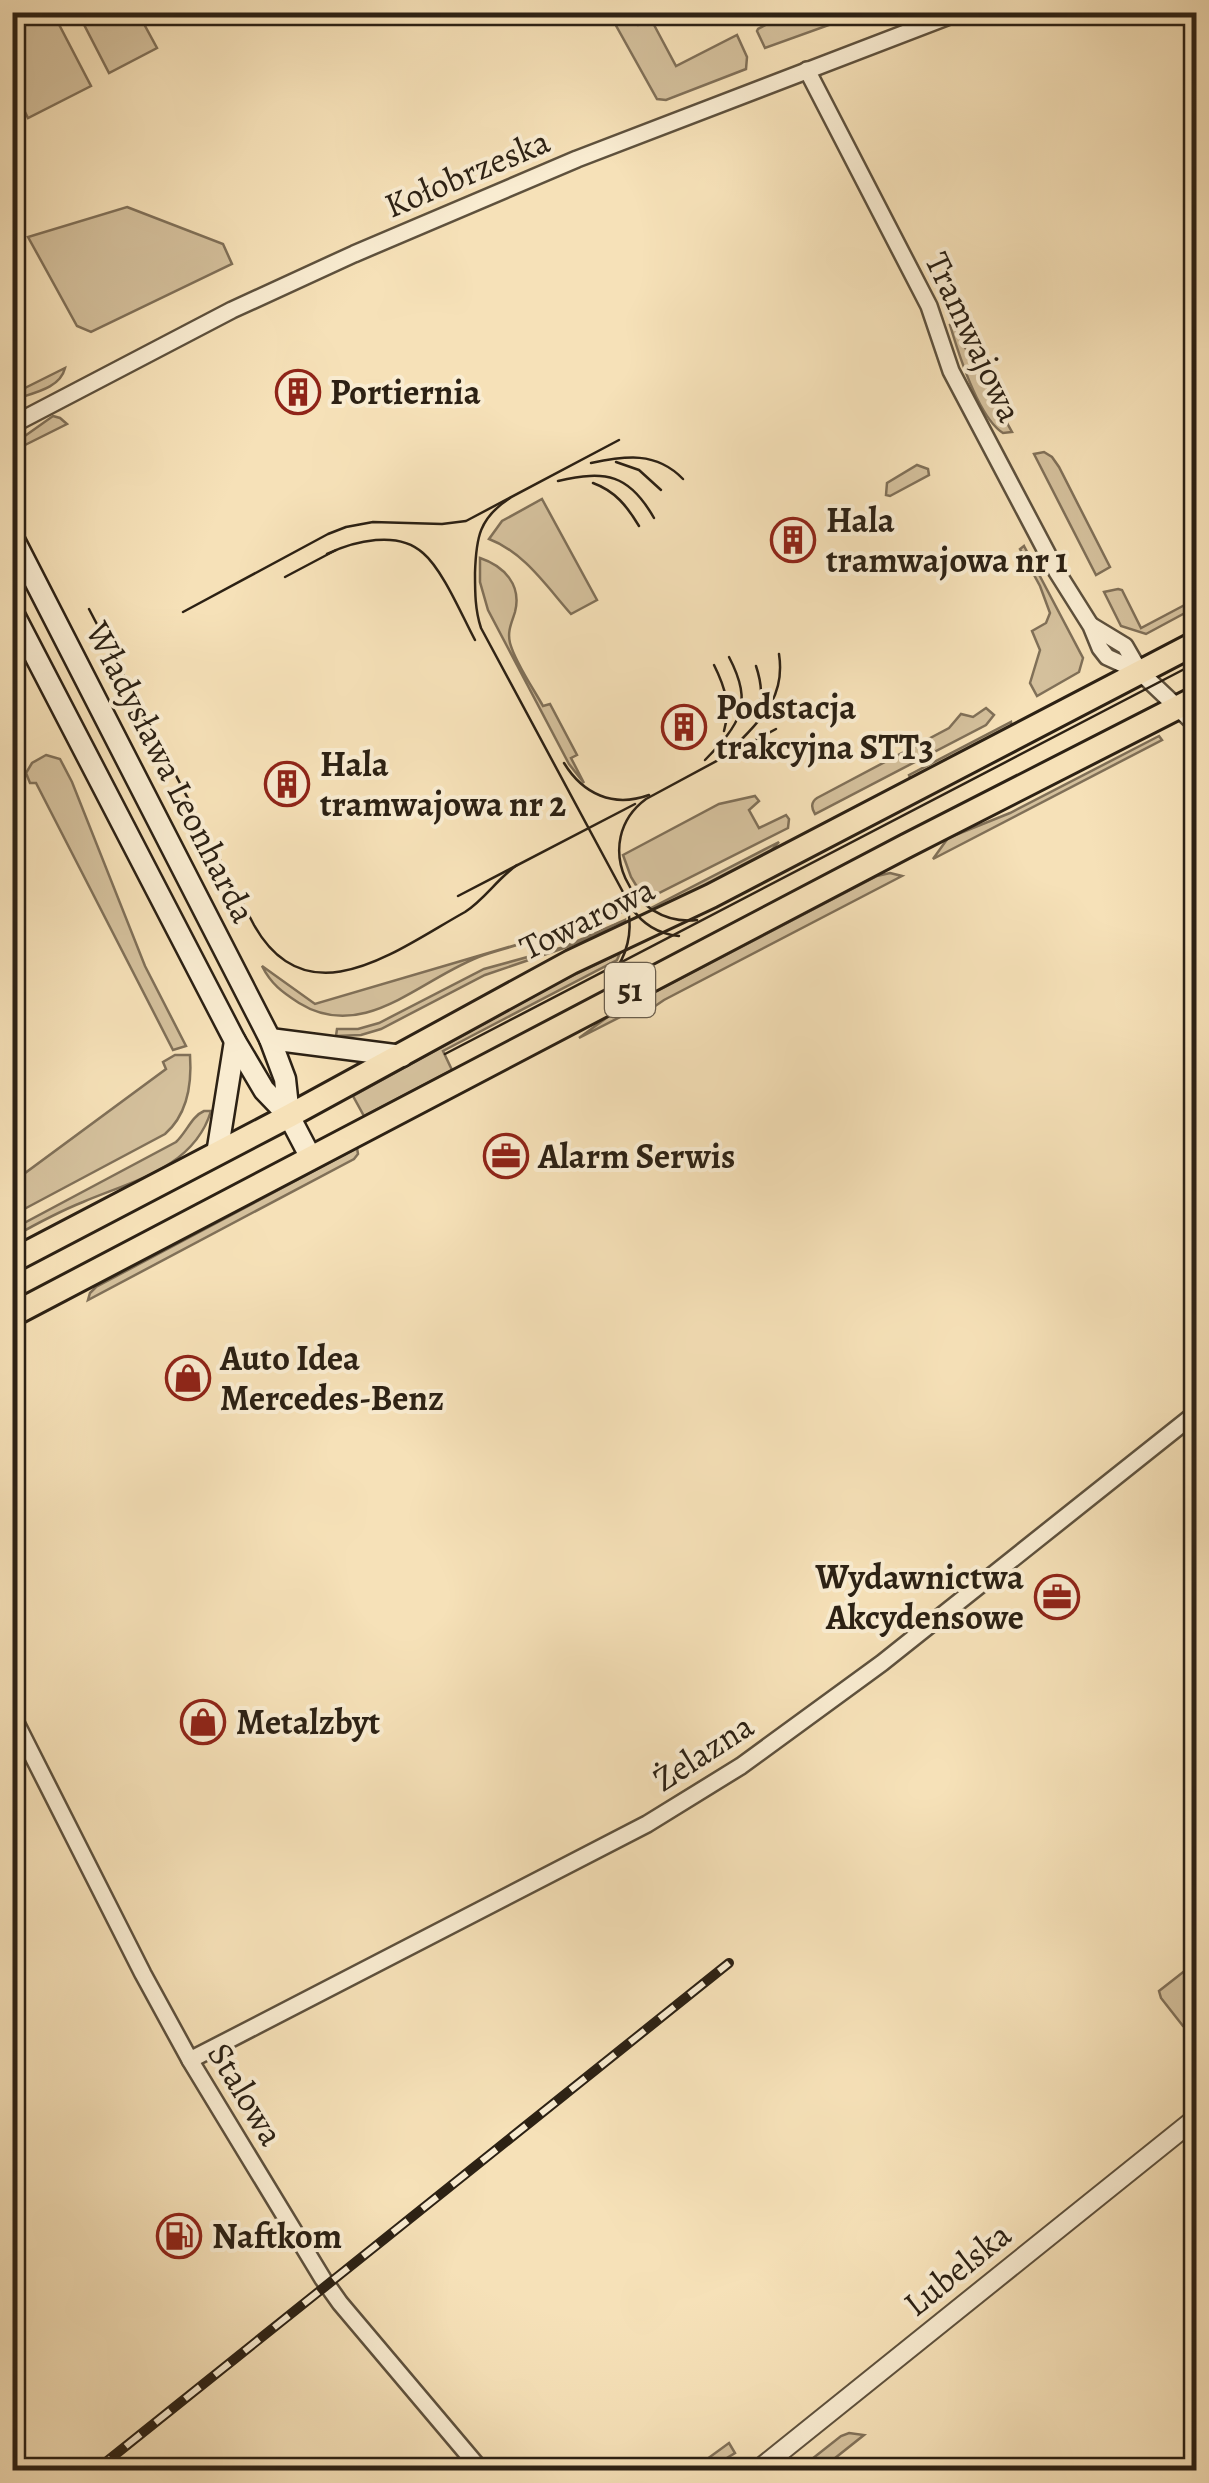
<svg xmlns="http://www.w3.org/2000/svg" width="1209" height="2483" font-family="Alegreya,serif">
	<rect width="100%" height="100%" fill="#f6e1b8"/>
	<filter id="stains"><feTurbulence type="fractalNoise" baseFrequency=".002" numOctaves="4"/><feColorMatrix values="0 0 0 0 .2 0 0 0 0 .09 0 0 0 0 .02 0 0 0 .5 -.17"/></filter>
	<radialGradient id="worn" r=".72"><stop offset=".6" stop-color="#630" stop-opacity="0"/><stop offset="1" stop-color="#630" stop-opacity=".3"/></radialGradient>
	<g fill="#d4c09c" stroke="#807058" stroke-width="2.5">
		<polygon points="13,12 53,13 91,86 28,118 13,88"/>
		<polygon points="78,13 138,13 157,48 109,73"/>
		<polygon points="609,13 631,13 638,25 653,23 676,66 737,35 747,57 746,69 666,100 657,99"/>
		<polygon points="786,14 839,20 840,21 765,48 757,31 758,29"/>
		<polygon points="127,207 223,244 232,264 91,332 77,326 28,237"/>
		<path d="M952,324L1012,432L1003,433C979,418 958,352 950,325Z"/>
		<path d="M65,368C60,389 32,393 13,400V394Z"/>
		<polygon points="53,416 60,418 67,424 19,448 15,443"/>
		<polygon points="1044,452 1052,457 1059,467 1110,567 1096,575 1034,454"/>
		<polygon points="917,465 928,469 929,475 890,496 886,495 887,483"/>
		<path d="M542,499L597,600L571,614C547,587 524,552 489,539L502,521Z"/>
		<polygon points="1024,546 1083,658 1079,672 1037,696 1030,683 1040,650 1032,631 1046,623 1050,613 1040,586 1020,549"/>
		<path d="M480,558C504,566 522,585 515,612C512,622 507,631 510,643C515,662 533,688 543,706L550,704L577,755L571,758L584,783L569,764L488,610L480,582Z"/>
		<polygon points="1118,589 1122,590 1141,628 1196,599 1196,607 1146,634 1121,626 1104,592"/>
		<path d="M986,708L994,715L986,725L815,814C811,808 811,802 817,798L949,728L961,714L973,717Z"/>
		<polygon points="1011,722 1012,728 911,780 909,775"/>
		<polygon points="1159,736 1162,740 933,859 948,838 1010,813"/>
		<polygon points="46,755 60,759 72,782 145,966 186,1046 173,1050 36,783 30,783 26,773 32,763"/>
		<polygon points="755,796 759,801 749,810 759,828 786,815 789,819 788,828 645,900 631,877 623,855 719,804"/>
		<polygon points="779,842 768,854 660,911 653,907"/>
		<polygon points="890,873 902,876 664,1000 645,1013 630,1012 579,1038 609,1016 877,876"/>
		<path d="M622,908L624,911C578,933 531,939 484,955C423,976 365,1044 299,1003C282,992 271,984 262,966L315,1004L597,921Z"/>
		<polygon points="625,920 625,923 617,927 564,948 485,975 381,1029 361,1035 336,1036 337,1029 358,1029 379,1023 484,969 564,947"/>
		<polygon points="620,953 617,960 443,1051 452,1070 364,1116 353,1096 565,979"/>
		<path d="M175,1055H190C192,1084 188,1114 165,1134L13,1215V1182L166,1069L163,1062Z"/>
		<path d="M204,1111H211C194,1168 132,1181 83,1202C58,1212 36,1224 13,1237V1229L176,1142C186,1133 192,1116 204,1111Z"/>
		<polygon points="357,1148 358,1154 354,1159 88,1300 90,1293 96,1287"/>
		<polygon points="1196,1962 1196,2018 1187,2026 1183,2026 1161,1998 1159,1991"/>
		<polygon points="849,2433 864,2435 820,2470 798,2470 841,2436"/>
		<polygon points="729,2443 735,2453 707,2470 692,2470"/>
	</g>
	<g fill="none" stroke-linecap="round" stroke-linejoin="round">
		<defs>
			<g id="minor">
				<polyline points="807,70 929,306 951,371 1057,572 1091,626 1100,648 1107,657 1140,672"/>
				<polyline points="12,425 232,310 354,254 577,159 960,12"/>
				<polyline points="1092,626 1125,646 1140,672 1196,725"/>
				<polyline points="12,1715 143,1974 190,2060 323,2279 340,2303 481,2470"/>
				<polyline points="190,2060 647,1824 741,1766 882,1663 1196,1413"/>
			</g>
			<polyline id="tertiary" points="758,2470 1196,2118"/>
			<g id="secondary">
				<polyline points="12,536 270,1039 285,1079 289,1116"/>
				<polyline points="12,611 235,1041 264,1090 289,1116 311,1158"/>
				<polyline points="270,1039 402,1056"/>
				<polyline points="217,1154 235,1041"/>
			</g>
			<g id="primary">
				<polyline points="12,1261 289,1116 571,962 711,896 1196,643"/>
				<polyline points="12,1315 906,846 1196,698"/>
			</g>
		</defs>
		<use href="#minor" stroke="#5e513d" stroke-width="20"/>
		<use href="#tertiary" stroke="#5e513d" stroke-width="22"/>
		<use href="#secondary" stroke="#2c2114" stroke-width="25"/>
		<use href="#primary" stroke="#2c2114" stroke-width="28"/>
		<use href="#minor" stroke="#f9ecd1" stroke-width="15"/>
		<use href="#tertiary" stroke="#f9ecd1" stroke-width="18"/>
		<use href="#secondary" stroke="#f9ecd1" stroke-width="20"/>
		<use href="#primary" stroke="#f6e1b8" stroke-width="22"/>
		<g stroke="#2c2114" stroke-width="2.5">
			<polyline points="616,462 639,470 661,490"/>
			<path d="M591,463C625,456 656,451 683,479"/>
			<path d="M558,481C606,470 629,474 654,518"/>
			<path d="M593,483C615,491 627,506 639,526"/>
			<path d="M510,498C479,518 476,538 475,573C475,592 475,610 481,628L631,907C643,925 658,934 679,936"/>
			<path d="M327,554C354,541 398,530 423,553C443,570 462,616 475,640"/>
			<polyline points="285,577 336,550"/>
			<path d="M89,609L254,925C308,1021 398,949 465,912C485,899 497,879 517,865"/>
			<polyline points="183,612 328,534 346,527 373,522 442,524 466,521 619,440"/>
			<path d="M714,665C725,687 731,706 724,731"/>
			<path d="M756,666C762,684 763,699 757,717"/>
			<path d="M740,741C766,715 785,693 779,654"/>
			<path d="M705,760C740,724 754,705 729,657"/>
			<path d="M564,763C583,794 613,808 649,795"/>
			<polyline points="458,896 635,804"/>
			<path d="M697,920C631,928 589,841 646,799L776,729"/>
			<path d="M617,968C630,947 633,925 626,901"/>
			<polyline points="445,1054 1196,663"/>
		</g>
		<defs>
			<polyline id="rail" points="96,2470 729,1963"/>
		</defs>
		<use href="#rail" stroke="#2c2114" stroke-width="10"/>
		<use href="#rail" stroke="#f9ecd1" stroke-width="6" stroke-dasharray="19" stroke-linecap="butt"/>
	</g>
	<defs>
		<symbol id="building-ring" viewBox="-11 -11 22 22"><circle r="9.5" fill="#f9ecd1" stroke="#8f2418" stroke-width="1.5"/><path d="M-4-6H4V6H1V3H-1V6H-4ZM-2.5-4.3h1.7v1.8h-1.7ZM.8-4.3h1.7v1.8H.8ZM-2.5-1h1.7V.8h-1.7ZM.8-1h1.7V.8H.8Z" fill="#8f2418"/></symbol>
		<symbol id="office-ring" viewBox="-11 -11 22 22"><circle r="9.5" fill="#f9ecd1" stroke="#8f2418" stroke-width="1.5"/><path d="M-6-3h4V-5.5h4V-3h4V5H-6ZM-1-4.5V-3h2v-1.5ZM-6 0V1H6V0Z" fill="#8f2418"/></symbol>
		<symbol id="shop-ring" viewBox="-11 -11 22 22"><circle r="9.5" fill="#f9ecd1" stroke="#8f2418" stroke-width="1.5"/><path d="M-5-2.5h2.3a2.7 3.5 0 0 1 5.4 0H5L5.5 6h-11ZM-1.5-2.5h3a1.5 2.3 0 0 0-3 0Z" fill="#8f2418"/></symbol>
		<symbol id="fuel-ring" viewBox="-11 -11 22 22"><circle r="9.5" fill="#f9ecd1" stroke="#8f2418" stroke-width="1.5"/><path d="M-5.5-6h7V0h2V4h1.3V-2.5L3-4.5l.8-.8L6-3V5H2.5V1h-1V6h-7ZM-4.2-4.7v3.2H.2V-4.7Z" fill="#8f2418"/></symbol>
	</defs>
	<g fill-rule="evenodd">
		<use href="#building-ring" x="273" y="367" width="50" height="50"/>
		<use href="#building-ring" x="768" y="515" width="50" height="50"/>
		<use href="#building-ring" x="659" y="702" width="50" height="50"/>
		<use href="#building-ring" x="262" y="759" width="50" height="50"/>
		<use href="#office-ring" x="481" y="1131" width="50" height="50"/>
		<use href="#shop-ring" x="163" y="1353" width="50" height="50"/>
		<use href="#office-ring" x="1032" y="1572" width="50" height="50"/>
		<use href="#shop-ring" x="178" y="1697" width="50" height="50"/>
		<use href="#fuel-ring" x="154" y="2211" width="50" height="50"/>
	</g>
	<g text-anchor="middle" stroke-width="8" stroke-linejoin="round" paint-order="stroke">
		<rect fill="#f9ecd1" stroke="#6a5e4d" stroke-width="2.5" x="605" y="963" width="50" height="54" rx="8"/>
		<g font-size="32" font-weight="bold" fill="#2c2114">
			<text x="630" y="1001">51</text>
		</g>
		<g font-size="35" fill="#2c2114" stroke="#f9ecd1">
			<text transform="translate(467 173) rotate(-23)" y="12">Kołobrzeska</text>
			<text transform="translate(974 337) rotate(65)" y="12">Tramwajowa</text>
			<text transform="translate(171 772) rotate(63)" y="12">Władysława Leonharda</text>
			<text transform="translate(587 918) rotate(-26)" y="12">Towarowa</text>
			<text transform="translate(703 1752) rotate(-33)" y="12">Żelazna</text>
			<text transform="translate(246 2094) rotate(59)" y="12">Stalowa</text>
			<text transform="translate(957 2269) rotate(-39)" y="12">Lubelska</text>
		</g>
		<g font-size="35" font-weight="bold" fill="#2c2114" stroke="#f9ecd1" text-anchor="start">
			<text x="330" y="404">Portiernia</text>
			<text x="826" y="532">Hala<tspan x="826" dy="40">tramwajowa nr 1</tspan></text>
			<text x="716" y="719">Podstacja<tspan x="716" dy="40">trakcyjna STT3</tspan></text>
			<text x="320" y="776">Hala<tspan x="320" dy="40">tramwajowa nr 2</tspan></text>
			<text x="538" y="1168">Alarm Serwis</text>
			<text x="220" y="1370">Auto Idea<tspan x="220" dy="40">Mercedes-Benz</tspan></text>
			<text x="1024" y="1589" text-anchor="end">Wydawnictwa<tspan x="1024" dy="40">Akcydensowe</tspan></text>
			<text x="236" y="1734">Metalzbyt</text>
			<text x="212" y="2248">Naftkom</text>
		</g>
	</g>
	<rect width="1209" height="2483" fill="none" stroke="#f6e1b8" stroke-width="50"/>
	<rect x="15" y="15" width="1179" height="2453" fill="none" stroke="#2c2114" stroke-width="5"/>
	<rect x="25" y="25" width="1159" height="2433" fill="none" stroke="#2c2114" stroke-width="2.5"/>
	<rect width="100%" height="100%" filter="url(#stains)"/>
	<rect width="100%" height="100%" fill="url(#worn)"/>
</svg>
